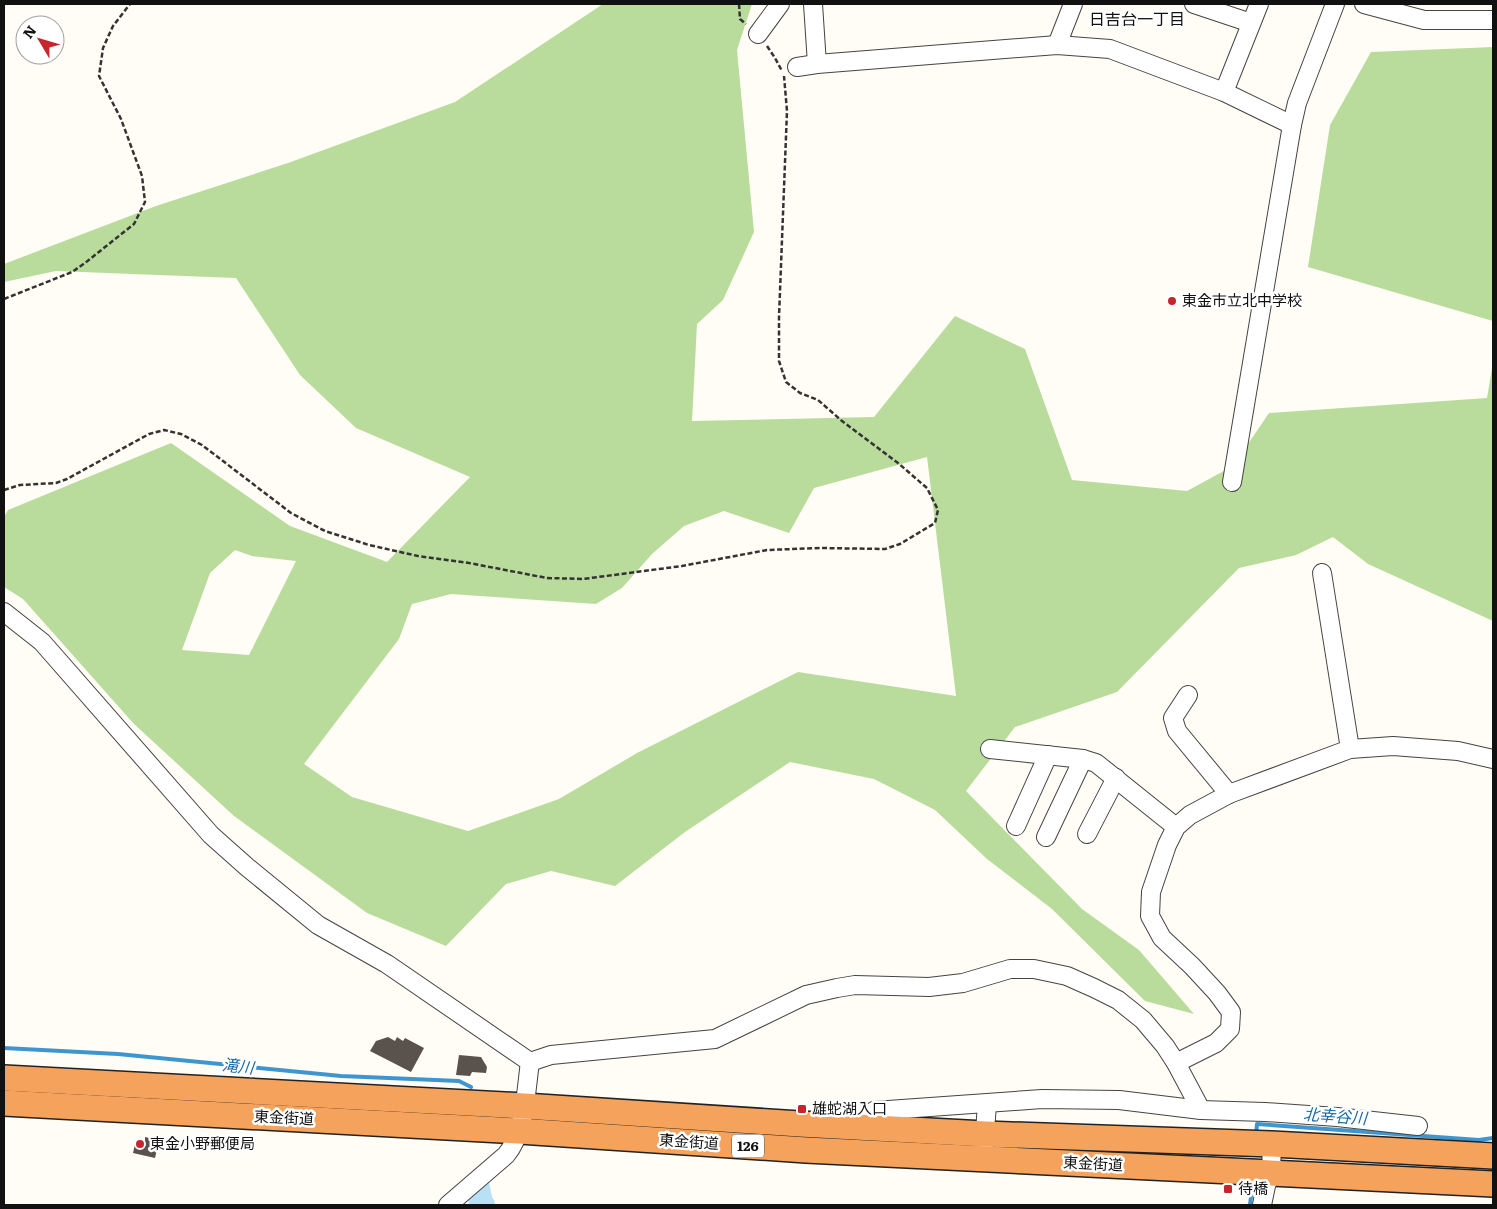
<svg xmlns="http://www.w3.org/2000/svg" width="1497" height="1209" font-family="Literata,'Noto Sans JP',serif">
	<rect width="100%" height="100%" fill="#fffdf5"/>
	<g fill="#b9dc9c" fill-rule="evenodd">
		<path d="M603,4H752L737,50L754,232L723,300L697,324L692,421L874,417L955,316L1025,349L1072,480L1187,491L1233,466L1269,413L1487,398L1493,362V621L1368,564L1333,537L1296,555L1239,568L1117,692L1015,727L966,791L1082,909L1139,950L1194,1014L1145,1001L1052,909L987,859L935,810L874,779L790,762L685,832L615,886L551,871L506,884L446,946L367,913L234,816L134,724L23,599L4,587V517L8,510L171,443L290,526L387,562L470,477L356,428L300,375L236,278L56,271L4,282V264L156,206L288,163L455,102ZM927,457L956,696L798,672L637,753L559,799L468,831L352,797L304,764L399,639L412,604L451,594L596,604L622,588L652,554L684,526L724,511L789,533L814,488ZM235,550L252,556L296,561L249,655L182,650L210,573Z"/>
		<polygon points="1493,47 1493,321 1308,267 1330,125 1371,52"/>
	</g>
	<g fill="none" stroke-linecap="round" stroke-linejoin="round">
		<g stroke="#3f96cf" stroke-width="4">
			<polyline points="4,1048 118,1054 341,1076 459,1081 471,1087"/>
			<polyline points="1256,1136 1257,1124 1479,1140 1493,1138"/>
			<polyline points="1250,1205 1253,1180"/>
		</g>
		<polyline stroke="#b9e0f7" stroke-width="24" points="478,1188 481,1203 483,1205"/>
	</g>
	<g fill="#5a524d">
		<polygon points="388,1037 395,1041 397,1037 403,1041 405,1038 424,1048 411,1072 370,1051 376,1041"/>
		<polygon points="459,1055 481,1057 487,1067 486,1073 472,1072 470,1076 456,1075"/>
		<polygon points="145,1137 159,1140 155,1158 133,1153 136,1140 145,1142"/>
	</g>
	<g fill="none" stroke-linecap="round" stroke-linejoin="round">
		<defs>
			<g id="minor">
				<polyline points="813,4 817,64"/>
				<polyline points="1194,4 1251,23"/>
				<polyline points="1364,4 1424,20 1493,20"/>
				<polyline points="758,34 780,4"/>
				<polyline points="1057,45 1073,4"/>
				<polyline points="797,67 817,64 1057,45 1110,49 1224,92 1292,125"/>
				<polyline points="1224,92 1259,4"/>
				<polyline points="1232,482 1292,125 1297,103 1335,4"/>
				<polyline points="1322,573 1350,749"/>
				<polyline points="4,612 42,642 211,835 247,867 318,925 387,964 530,1062"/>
				<polyline points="1188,695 1173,718 1177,731 1229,794"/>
				<polyline points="990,749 1083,759 1096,763 1176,827"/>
				<polyline points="1016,826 1048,755"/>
				<polyline points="1087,834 1116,778"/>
				<polyline points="1046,837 1083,759"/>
				<polyline points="530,1062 551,1055 715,1039 806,995 837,988 855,985 929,987 963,983 1010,969 1034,969 1067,976 1094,988 1118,1000 1143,1020 1165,1046 1176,1063 1201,1110"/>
				<polyline points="1176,1063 1216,1043 1230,1029 1231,1012 1217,993 1192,966 1162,938 1150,916 1151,892 1167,845 1176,827 1190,815 1229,794 1350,749 1393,746 1458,751 1493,759"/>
				<polyline points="862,1127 874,1111 1042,1099 1119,1100 1201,1110 1265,1112 1337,1117 1418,1126"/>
				<polyline points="984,1145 987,1104"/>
				<path d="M448,1205L506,1155C525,1133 526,1090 530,1062"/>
				<polyline points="1262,1205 1266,1186 1271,1172 1272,1144"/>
			</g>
			<g id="highway">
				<polyline points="4,1078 524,1106 800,1124 985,1134 1272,1144 1493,1156"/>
				<polyline points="4,1103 519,1131 806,1150 1493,1184"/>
			</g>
		</defs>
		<use href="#minor" stroke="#444" stroke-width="20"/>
		<use href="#highway" stroke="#222" stroke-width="28"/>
		<g stroke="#333" stroke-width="2.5" stroke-dasharray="5 2.5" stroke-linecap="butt">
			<polyline points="739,4 740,19 746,24"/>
			<polyline points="767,46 775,58 782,71"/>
			<polyline points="4,299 72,272 85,263 134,224 145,202 142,176 121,119 99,76 103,48 113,26 130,4"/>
			<polyline points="4,490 20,485 56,483 67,479 149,434 164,430 181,434 202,445 291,513 325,531 369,545 418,556 469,563 547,578 583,579 682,566 767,550 820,548 885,549 900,544 935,523 938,510 927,488 898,463 842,421 818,400 800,393 786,382 779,361 779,317 787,111 784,76"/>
		</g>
		<use href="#minor" stroke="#fff" stroke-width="18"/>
		<use href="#highway" stroke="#f5a25d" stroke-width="25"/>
	</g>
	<g fill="#c4262e" stroke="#fff" stroke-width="2">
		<circle cx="1172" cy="301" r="5"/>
		<rect x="797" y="1104" width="10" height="10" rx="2.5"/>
		<circle cx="140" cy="1144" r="5"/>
		<rect x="1223" y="1184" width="10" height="10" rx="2.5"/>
	</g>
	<g text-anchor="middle" stroke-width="5" stroke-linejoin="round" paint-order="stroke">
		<rect fill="#fff" stroke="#585858" stroke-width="1" x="732" y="1134.5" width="32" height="23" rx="4"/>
		<g font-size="14" font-weight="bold" fill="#111">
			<text x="748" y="1151">126</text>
		</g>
		<g font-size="15" fill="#111" stroke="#fff" text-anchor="start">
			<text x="1182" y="306">東金市立北中学校</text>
			<text x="812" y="1114">雄蛇湖入口</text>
			<text x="150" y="1149">東金小野郵便局</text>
			<text x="1238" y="1194">待橋</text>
		</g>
		<g font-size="15" fill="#111" stroke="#fff">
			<text transform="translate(284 1118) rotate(3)" y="5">東金街道</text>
			<text transform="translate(689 1142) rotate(4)" y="5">東金街道</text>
			<text transform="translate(1093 1164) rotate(3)" y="5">東金街道</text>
		</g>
		<g font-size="16" fill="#111" stroke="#fff">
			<text x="1137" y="25">日吉台一丁目</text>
		</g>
		<g font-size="16" font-style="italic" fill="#1768a6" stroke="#fff">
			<text transform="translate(238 1066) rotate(6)" y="6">滝川</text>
			<text transform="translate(1335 1116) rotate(4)" y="6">北幸谷川</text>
		</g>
	</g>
	<rect width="1497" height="1209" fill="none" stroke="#111111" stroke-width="10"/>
	<g transform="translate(40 40) rotate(308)"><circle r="24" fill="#ffffff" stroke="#a0a0a0"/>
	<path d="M0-4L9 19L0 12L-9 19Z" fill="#c4262e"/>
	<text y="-8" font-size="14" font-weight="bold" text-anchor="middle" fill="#111111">N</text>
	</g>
</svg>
